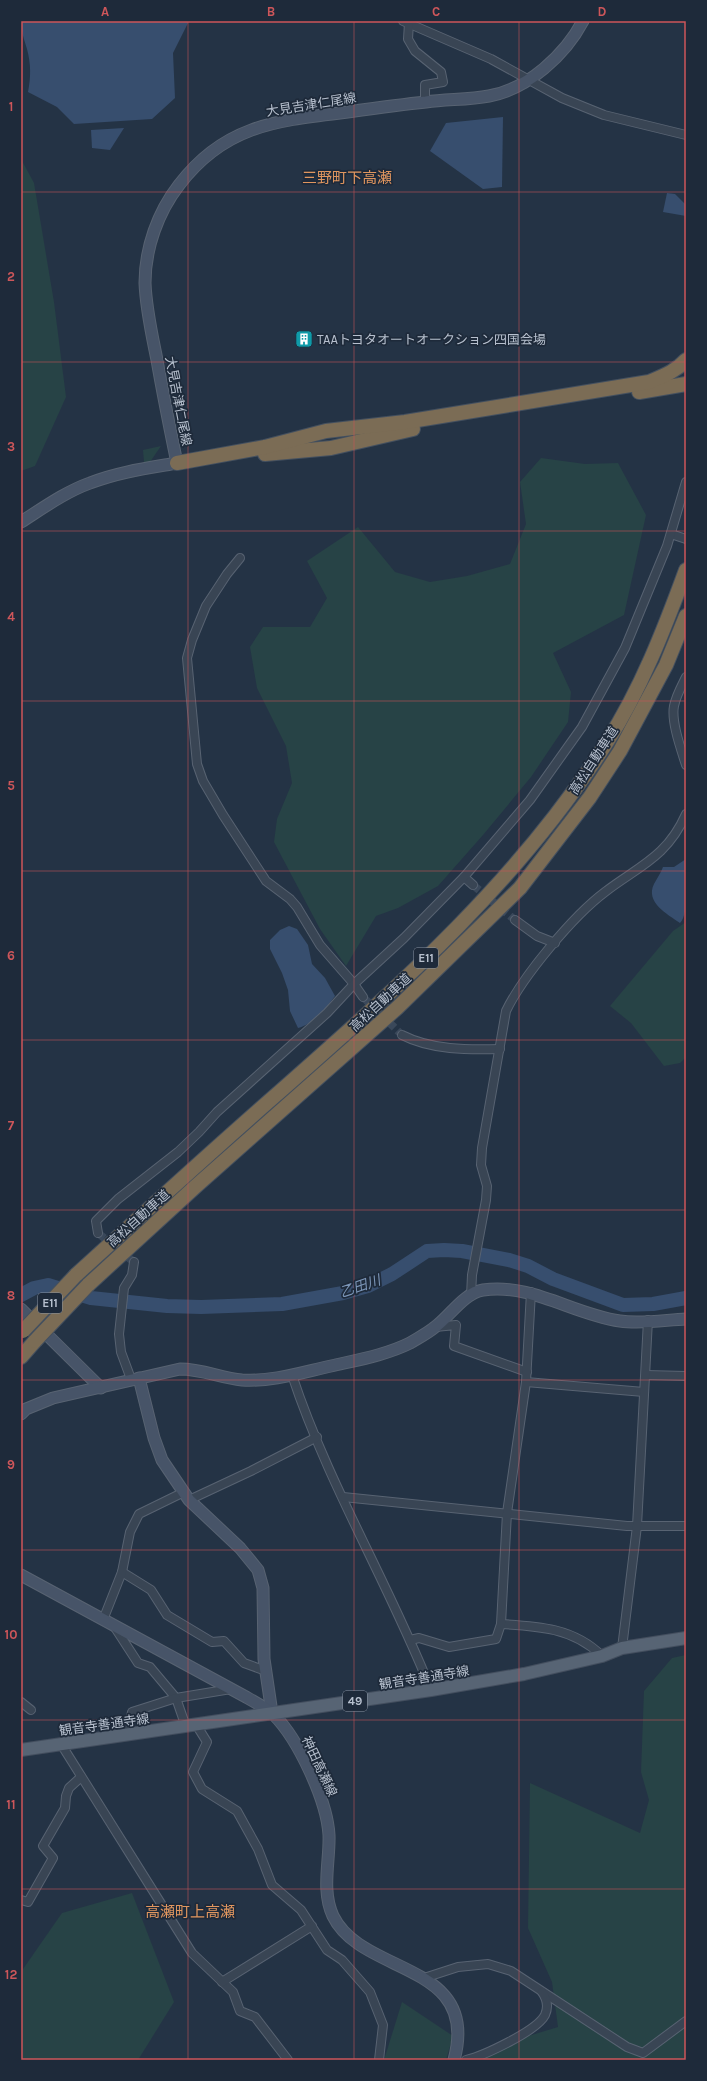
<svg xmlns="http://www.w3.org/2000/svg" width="707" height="2081" font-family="Karla,'Noto Sans JP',sans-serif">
	<rect width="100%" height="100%" fill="#243345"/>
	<g fill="#274346">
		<polygon points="21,159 34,183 54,302 66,397 35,466 21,471"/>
		<polygon points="161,446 150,462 144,462 143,450"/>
		<polygon points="541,458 585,464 618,463 646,515 624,615 553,653 571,692 568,722 531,777 483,835 438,886 398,908 376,916 346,966 320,929 274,842 277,819 292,783 286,746 257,688 250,647 263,627 310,627 327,598 307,561 358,527 395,572 430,582 467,576 510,564 526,524 520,482"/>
		<polygon points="686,922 686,1057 680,1063 664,1066 631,1023 610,1006 673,931"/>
		<polygon points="686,1655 686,2060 474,2060 476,2052 558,2027 552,1982 528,1928 530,1783 640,1833 649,1800 641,1772 644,1691 672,1658"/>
		<polygon points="132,1893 174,2002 138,2060 21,2060 21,1972 62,1913"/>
		<polygon points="402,2002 453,2036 446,2060 384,2060"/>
	</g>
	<g fill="#374e6e">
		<path d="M21,21H189L173,53L175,98L152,119L74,124L57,107L28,92C31,77 31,64 27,49C24,39 21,31 21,21Z"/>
		<polygon points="503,117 502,187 483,189 430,151 446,123"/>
		<polygon points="124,128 110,150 92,148 91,130"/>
		<polygon points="667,193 675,194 686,205 686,216 663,212"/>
		<path d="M686,859C686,872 690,914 680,923C667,914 645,902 654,884C657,878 661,873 663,867H674Z"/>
		<path d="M289,926L297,929L308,945L312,964L325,978L335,996C325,1009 314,1024 298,1028L290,1011L288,990L282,973L270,949V940L280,930Z"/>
	</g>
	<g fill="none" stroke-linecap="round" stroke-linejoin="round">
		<polyline stroke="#374e6e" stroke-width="14" points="21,1295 34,1288 48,1285 91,1298 167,1306 201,1307 282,1304 343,1293 368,1286 392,1274 427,1251 444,1250 462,1251 509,1260 528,1266 553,1279 623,1305 653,1304 686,1298"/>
		<g stroke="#3a485a" stroke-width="8" stroke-dasharray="8 4" stroke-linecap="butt">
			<polyline points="473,885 515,920"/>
			<polyline points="363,997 402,1035"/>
			<polyline points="98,1233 134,1262"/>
		</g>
		<defs>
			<g id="street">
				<polyline points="403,21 491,59 562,98 604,115 686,135"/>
				<polyline points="409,23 408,39 415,51 441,72 443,82 425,85 425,102"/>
				<polyline points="671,534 686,539"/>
				<polyline points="240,558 227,574 206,606 192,640 187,658 197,764 203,781 223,815 266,881 290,899 297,907 320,945 354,984 363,997"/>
				<path d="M686,677C681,687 676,696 674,706C671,722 681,749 686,765"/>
				<polyline points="464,877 473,885"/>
				<polyline points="515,920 537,936 555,943"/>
				<path d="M402,1035C431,1050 468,1050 500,1049"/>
				<polyline points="98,1233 96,1221 118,1199 178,1152 199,1132 217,1112 327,1013 354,984 404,938 464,877 530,800 582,727 625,648 667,546 686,482"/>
				<path d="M471,1296L472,1275L486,1200L487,1186L481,1165L482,1148L506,1011C523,976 573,916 605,892C639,866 667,857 686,814"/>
				<polyline points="435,1327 456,1325 454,1346 527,1372"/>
				<path d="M292,1375C328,1484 389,1584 431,1690"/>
				<polyline points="646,1375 686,1376"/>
				<polyline points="131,1379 121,1352 119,1334 124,1288 132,1275 134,1262"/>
				<polyline points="526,1382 644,1392"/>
				<polyline points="343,1497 627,1526 686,1526"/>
				<polyline points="189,1500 251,1471 317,1437"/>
				<polyline points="122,1572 151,1590 167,1615 212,1642 224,1641 244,1663 266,1671"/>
				<polyline points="103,1620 122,1572 130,1532 139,1514 184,1492"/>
				<path d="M501,1624C538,1626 574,1628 602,1656"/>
				<polyline points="114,1626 138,1663 150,1667 176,1698 231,1689"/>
				<polyline points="410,1640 419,1638 449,1647 496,1639 501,1624 507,1513 526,1382 531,1292"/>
				<polyline points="622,1648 637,1526 648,1320"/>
				<polyline points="21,1702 31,1710"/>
				<polyline points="197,1726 207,1742 193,1772 202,1789 237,1811 258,1849 272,1885 301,1910 327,1950 342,1960 370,1992 383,2025 379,2060"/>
				<polyline points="127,1736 132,1712 176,1698 186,1727"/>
				<polyline points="61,1744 192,1953 233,1992 240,2011 255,2017 288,2060"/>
				<polyline points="21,1900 28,1902 53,1858 43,1846 65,1808 66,1796 69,1788 81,1777"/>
				<polyline points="424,1978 458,1967 488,1964 511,1971 627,2047 643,2053 686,2021"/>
				<polyline points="222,1982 312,1926"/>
				<path d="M466,2060C483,2056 537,2031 545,2015C549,2006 547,1999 542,1992"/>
			</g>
			<g id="secondary">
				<path d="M21,522C43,508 65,492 90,483C118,472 148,468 177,463C170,429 163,395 157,360C152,335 146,309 145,283C145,248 158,212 179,185C223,127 273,121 340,113C369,109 397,105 426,102C447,99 468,100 489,96C528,89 565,55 583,21"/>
				<polyline points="21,1309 101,1388"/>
				<polyline points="139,1378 154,1438 162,1460 189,1500 240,1548 258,1570 263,1588 264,1659 272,1713"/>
				<path d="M21,1414L26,1409L53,1398L180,1369C202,1369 221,1378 242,1380C272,1382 303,1372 331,1366C357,1360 386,1355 410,1343C418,1338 428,1333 435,1327C450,1316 464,1293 483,1290C532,1283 572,1314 620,1321C641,1324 665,1320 686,1319"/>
				<path d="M21,1575L246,1697C255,1702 266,1708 274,1715C298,1739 327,1800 329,1835C330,1861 321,1890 333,1916C362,1976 481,1961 454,2060"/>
			</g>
			<polyline id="primary" points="21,1750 431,1690 524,1674 602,1656 622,1648 686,1638"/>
			<g id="highway">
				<polyline points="639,392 686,384"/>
				<polyline points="265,454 331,448 413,429"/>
				<path d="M177,463L265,447L326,431L405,422L649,382C663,376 675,372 686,360"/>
				<path d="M76,1275C145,1212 214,1149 284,1088C403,983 522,877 607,742C641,689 664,630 686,570"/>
				<polyline points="88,1285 196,1186 397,1008 520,888 590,797 620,751 666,665 686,616"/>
				<polyline points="21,1357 35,1341"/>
			</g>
		</defs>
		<use href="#street" stroke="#586372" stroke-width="10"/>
		<use href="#secondary" stroke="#586372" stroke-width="13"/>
		<use href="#primary" stroke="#434e5e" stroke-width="14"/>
		<use href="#highway" stroke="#44505f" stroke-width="16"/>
		<use href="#street" stroke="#394554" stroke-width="8"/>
		<use href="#secondary" stroke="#475468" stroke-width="11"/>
		<use href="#primary" stroke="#576474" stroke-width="12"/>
		<use href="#highway" stroke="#7b6c55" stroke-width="14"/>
		<defs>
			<g id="highway-bridge">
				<polyline points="23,1331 76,1275"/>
				<polyline points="35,1341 88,1285"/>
			</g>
		</defs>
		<use href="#highway-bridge" stroke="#44505f" stroke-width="16" stroke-linecap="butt"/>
		<use href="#highway-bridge" stroke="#7b6c55" stroke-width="14"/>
	</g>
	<path fill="none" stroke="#cd565a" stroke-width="1" stroke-opacity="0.55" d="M188,21V2060M354,21V2060M519,21V2060M21,192H686M21,362H686M21,531H686M21,701H686M21,871H686M21,1040H686M21,1210H686M21,1380H686M21,1550H686M21,1720H686M21,1889H686"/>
	<defs>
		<symbol id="building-square" viewBox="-11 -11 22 22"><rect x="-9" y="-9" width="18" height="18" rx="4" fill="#0f9aa8" stroke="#1e2a3a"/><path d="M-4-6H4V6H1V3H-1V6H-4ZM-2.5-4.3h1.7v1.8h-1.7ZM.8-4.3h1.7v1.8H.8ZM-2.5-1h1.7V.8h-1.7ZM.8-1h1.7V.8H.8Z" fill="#fff"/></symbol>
	</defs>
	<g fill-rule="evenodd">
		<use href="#building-square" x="294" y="329" width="20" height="20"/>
	</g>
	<g text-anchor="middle" stroke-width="3.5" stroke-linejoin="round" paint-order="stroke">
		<g fill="#1e2a3a" stroke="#8993a2" stroke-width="1">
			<rect x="414" y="948" width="24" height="20" rx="3"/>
			<rect x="38" y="1293" width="24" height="20" rx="3"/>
			<rect x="343" y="1691" width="24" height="20" rx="3"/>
		</g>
		<g font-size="12" font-weight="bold" fill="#b7c0ce">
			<text x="426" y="962">E11</text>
			<text x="50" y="1307">E11</text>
			<text x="355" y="1705">49</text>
		</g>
		<g font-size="13" fill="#b7c0ce" stroke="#1e2a3a">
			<text transform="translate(311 104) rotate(-9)" y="5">大見吉津仁尾線</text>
			<text transform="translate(179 401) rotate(79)" y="5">大見吉津仁尾線</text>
			<text transform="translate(593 760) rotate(-57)" y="5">高松自動車道</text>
			<text transform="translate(380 1002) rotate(-43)" y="5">高松自動車道</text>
			<text transform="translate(138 1218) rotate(-42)" y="5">高松自動車道</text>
			<text transform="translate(424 1677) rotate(-9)" y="5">観音寺善通寺線</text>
			<text transform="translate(104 1724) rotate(-8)" y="5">観音寺善通寺線</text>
			<text transform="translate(320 1766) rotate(65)" y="5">神田高瀬線</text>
		</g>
		<g font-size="13" fill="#b7c0ce" stroke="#1e2a3a" text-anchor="start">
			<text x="317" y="344">TAAトヨタオートオークション四国会場</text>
		</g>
		<g font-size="14" font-style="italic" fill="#7c96b8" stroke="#1e2a3a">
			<text transform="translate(360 1286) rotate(-19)" y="5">乙田川</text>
		</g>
		<g font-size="15" fill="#e0965f" stroke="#1e2a3a">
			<text x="347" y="183">三野町下高瀬</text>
			<text x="190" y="1917">高瀬町上高瀬</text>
		</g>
	</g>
	<rect width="707" height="2081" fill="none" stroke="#1e2a3a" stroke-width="44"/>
	<rect x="22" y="22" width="663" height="2037" fill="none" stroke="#cd565a" stroke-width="1.5"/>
	<g font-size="13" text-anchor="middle" font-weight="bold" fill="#cd565a">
		<text x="105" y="16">A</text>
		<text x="271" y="16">B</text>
		<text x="436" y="16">C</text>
		<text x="602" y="16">D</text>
		<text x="11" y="111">1</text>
		<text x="11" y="281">2</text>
		<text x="11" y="451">3</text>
		<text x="11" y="621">4</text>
		<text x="11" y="790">5</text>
		<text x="11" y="960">6</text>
		<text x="11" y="1130">7</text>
		<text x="11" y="1300">8</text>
		<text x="11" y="1469">9</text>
		<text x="11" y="1639">10</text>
		<text x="11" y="1809">11</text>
		<text x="11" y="1979">12</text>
	</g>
</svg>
